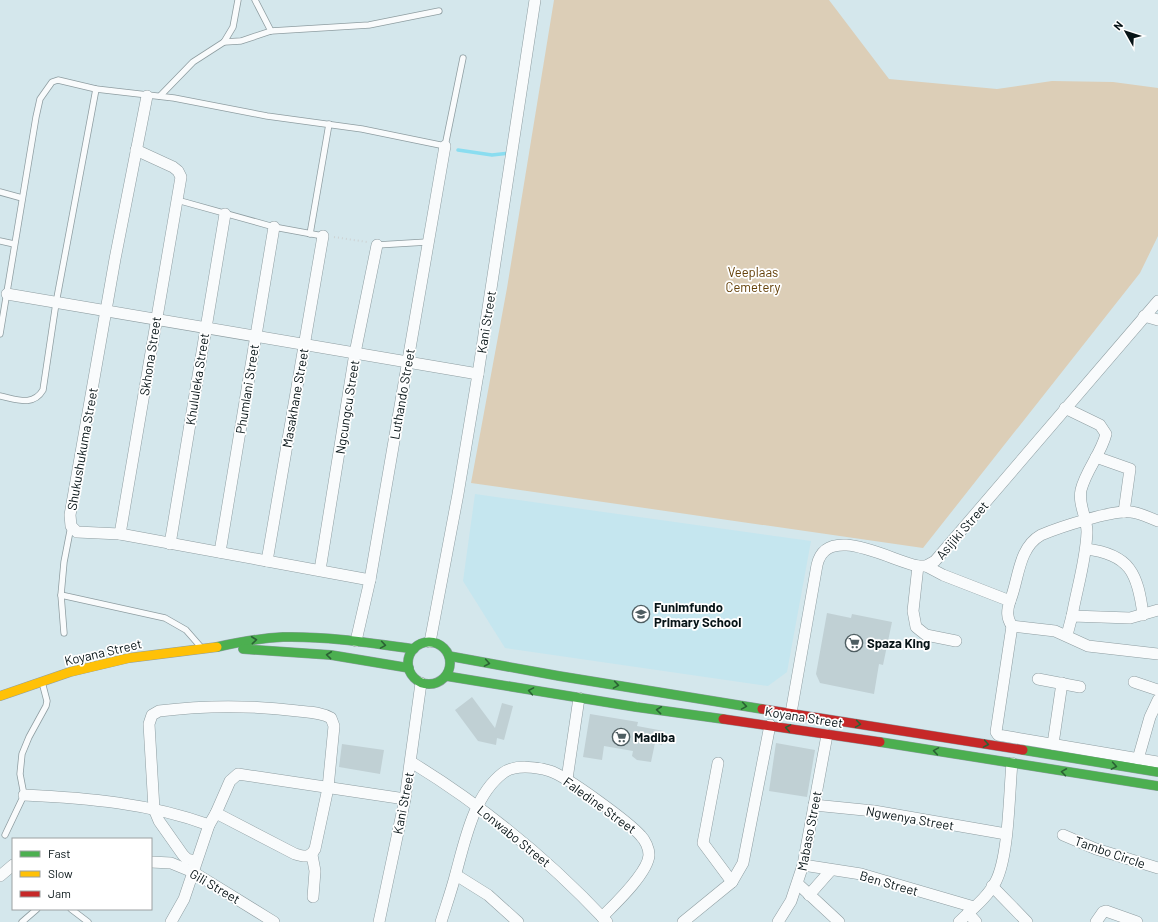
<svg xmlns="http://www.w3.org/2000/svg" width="1158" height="922" font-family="Barlow,sans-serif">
	<rect width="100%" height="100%" fill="#d4e7ec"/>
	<polygon fill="#c5e6ef" points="475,494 811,541 787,672 768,686 505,648 463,581"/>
	<polygon fill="#dcceb7" points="554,0 829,0 889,79 997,89 1052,81 1113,82 1158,88 1158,236 1140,273 923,548 471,483 507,288"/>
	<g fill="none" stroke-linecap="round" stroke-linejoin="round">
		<polyline stroke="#8addf0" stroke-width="3.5" points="458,150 492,155 510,153"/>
	</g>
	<g fill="#c0d0d4">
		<polygon points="827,613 851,618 852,614 892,622 883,665 879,664 874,694 820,683 816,674"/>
		<polygon points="472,697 495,728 502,703 513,706 504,740 497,738 496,745 478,741 455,710"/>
		<polygon points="590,714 638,722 637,726 664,731 662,745 655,743 651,762 637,760 632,756 633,751 604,746 602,760 583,757"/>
		<polygon points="776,743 815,750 807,797 769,791"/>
		<polygon points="342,744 384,750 380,774 339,767"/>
	</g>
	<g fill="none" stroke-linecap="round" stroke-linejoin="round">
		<defs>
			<g id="lane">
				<polyline points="255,0 271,31"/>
				<polyline points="224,42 241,41 271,31 369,25 439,11"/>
				<polyline points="160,96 193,62 224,42 233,27 238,0"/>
				<polyline points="0,192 22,198"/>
				<polyline points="177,200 274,227 323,236"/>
				<polyline points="310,234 329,124"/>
				<polyline points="0,241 14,244"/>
				<polyline points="377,245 427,242"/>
				<polyline points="0,334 36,117 40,99 52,82 58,80 96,89 174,98 267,116 362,129 445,146 463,58"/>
				<path d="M0,396C16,399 33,407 43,390L56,303L96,89"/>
				<polyline points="61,595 165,618 186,630 200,646"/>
				<polyline points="64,633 61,595 64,562 71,526"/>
				<polyline points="5,835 24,795 20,774 22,754 29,737 46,706 47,701 42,682"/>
				<polyline points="71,909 88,922"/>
				<polyline points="22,922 37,909"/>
			</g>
			<g id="street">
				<polyline points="147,96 115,259 70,515 71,526 77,532 120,534 370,580"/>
				<polyline points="7,294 478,374"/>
				<polyline points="1144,316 1158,320"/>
				<path d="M1065,408L1100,425L1106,434C1101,454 1086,470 1081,490C1078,505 1087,517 1087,532C1086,560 1077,588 1072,616"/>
				<polyline points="1096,457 1130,469 1124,512"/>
				<polyline points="120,534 181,177 178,171 173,167 136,150"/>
				<polyline points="170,544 225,214"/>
				<path d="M1086,549C1130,554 1138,574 1143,615"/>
				<polyline points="220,552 274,227"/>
				<polyline points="267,561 323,236"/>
				<polyline points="918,566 913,611 916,627 926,635 956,641"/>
				<path d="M926,566L943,575L1010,601C1007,610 1006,617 1012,626L1055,631L1088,646L1158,654"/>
				<polyline points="320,570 355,353 377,245"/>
				<path d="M1010,601C1019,579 1018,548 1041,535C1060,527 1112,510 1131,512C1141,513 1149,518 1158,521"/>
				<polyline points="1012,626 996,732 998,735 1158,762"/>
				<polyline points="1067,635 1072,616 1130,618 1158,610"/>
				<polyline points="356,641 370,580 445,146"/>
				<polyline points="430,642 458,494 478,374 535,0"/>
				<polyline points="1038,679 1080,687"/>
				<polyline points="1134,682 1158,690"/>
				<path d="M791,713L817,565C827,522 891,561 918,566H926L935,561L1158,301"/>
				<polyline points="1053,744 1062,683"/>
				<polyline points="1138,759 1150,717 1158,700"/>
				<path d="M411,762C483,806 549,860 607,922"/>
				<polyline points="718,763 703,843 732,882"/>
				<polyline points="567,779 579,698"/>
				<path d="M24,795C87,798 149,803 209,825"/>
				<polyline points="814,805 874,811 1006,834"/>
				<polyline points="1063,835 1096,849 1158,868"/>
				<polyline points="312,855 315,871 313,897"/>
				<path d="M196,861L187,859L183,855L159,821L154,809L149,724L152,715L159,711C207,705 250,705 298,711C309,712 321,712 331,718L334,726L328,788L315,849C310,858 305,857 295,854L216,813"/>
				<polyline points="151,862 171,863 193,872 274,922"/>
				<polyline points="803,865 861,874 974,907"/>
				<polyline points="456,875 488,895 518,922"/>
				<polyline points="0,876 13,865"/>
				<polyline points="798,884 839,922"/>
				<polyline points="992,886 1027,922"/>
				<polyline points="809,895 831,870"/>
				<polyline points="968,913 976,922"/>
				<polyline points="171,922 184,899 209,825 216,813 230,781 238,774 405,799"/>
				<polyline points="379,922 405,799 421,683"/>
				<path d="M441,922C446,906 452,889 456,873C465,840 474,795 503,773C515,764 536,767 550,771C566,776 629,822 641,836C645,840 649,848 649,855C648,873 615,904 602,917"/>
				<polyline points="683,922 732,882 743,863 770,725"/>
				<polyline points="778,922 791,901 803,865 827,735"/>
				<path d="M959,922C971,910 988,897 996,881C1009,855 1009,794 1012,763"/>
				<polyline points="1096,922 1103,912 1106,911 1137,922"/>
			</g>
			<g id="fast">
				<circle cx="429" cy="663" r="21"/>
				<path d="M217,647C239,642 261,638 283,637C327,636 371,643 414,649"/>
				<polyline points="243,649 331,655 409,668"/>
				<polyline points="449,656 559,676 762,709"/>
				<polyline points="446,676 636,707 723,719"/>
				<polyline points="880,742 1158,786"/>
				<polyline points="1023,750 1158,772"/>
			</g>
			<polyline id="slow" points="0,696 70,672 129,658 217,647"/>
			<g id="jam">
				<polyline points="762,709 1023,750"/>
				<polyline points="723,719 880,742"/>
			</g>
		</defs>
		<use href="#lane" stroke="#8e9da1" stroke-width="7"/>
		<use href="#street" stroke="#8e9da1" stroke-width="12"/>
		<use href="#fast" stroke="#8e9da1" stroke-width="10"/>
		<use href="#slow" stroke="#8e9da1" stroke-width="10"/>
		<use href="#jam" stroke="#8e9da1" stroke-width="10"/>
		<polyline stroke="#cdd3d4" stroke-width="2" stroke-dasharray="1 3" stroke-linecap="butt" points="334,237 367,242"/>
		<use href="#lane" stroke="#f9fbfc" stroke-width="5.5"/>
		<use href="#street" stroke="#f9fbfc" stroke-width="11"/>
		<use href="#fast" stroke="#4caf50" stroke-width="9"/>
		<use href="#slow" stroke="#ffc107" stroke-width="9"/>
		<use href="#jam" stroke="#c62828" stroke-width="9"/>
	</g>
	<defs><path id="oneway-chevron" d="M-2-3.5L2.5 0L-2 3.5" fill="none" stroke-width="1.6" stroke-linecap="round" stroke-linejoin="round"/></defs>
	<g stroke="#2a6234">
		<use href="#oneway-chevron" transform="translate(254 640) rotate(-6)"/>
		<use href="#oneway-chevron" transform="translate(383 645) rotate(9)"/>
		<use href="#oneway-chevron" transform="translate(329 655) rotate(-174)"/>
		<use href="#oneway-chevron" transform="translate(487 663) rotate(10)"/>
		<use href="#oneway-chevron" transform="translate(616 685) rotate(9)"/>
		<use href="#oneway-chevron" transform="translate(531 691) rotate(-170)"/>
		<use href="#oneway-chevron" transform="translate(744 706) rotate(9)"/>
		<use href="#oneway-chevron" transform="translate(659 710) rotate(-174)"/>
		<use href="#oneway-chevron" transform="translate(858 724) rotate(9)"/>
		<use href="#oneway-chevron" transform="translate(788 728) rotate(-170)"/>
		<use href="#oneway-chevron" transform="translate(986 744) rotate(10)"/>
		<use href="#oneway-chevron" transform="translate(936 751) rotate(-171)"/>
		<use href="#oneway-chevron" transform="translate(1114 766) rotate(10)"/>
		<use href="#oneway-chevron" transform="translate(1064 772) rotate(-172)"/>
	</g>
	<defs>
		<symbol id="school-ring" viewBox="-11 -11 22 22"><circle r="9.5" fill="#fff" stroke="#4f5e62" stroke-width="1.5"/><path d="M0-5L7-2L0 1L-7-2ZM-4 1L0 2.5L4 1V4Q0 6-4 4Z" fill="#4f5e62"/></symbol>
		<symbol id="supermarket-ring" viewBox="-11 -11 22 22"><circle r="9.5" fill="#fff" stroke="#4f5e62" stroke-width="1.5"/><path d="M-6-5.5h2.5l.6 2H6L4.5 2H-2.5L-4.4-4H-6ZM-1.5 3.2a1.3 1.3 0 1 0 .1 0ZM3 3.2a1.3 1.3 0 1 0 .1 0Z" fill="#4f5e62"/></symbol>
	</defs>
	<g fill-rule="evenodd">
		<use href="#school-ring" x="631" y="604" width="20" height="20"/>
		<use href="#supermarket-ring" x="844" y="633" width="20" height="20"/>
		<use href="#supermarket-ring" x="611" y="727" width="20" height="20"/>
	</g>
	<g text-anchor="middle" stroke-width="3.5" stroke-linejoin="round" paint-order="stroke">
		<g font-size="13" fill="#644008" stroke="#fff">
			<text x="753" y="277">Veeplaas<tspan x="753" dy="15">Cemetery</tspan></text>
		</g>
		<g font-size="13" fill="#071417" stroke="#fff">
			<text transform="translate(486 322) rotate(-81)" y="5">Kani Street</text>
			<text transform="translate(150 356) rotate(-81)" y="5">Skhona Street</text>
			<text transform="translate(197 379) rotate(-81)" y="5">Khululeka Street</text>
			<text transform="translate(247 389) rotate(-81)" y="5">Phumlani Street</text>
			<text transform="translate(402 394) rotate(-80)" y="5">Luthando Street</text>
			<text transform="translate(295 398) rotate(-80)" y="5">Masakhane Street</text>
			<text transform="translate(347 407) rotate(-81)" y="5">Ngcungcu Street</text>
			<text transform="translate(82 449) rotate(-80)" y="5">Shukushukuma Street</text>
			<text transform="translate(962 530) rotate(-49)" y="5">Asijiki Street</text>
			<text transform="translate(103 652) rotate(-13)" y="5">Koyana Street</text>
			<text transform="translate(804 717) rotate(9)" y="5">Koyana Street</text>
			<text transform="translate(403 803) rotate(-79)" y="5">Kani Street</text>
			<text transform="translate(600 805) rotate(36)" y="5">Faledine Street</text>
			<text transform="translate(910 818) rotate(10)" y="5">Ngwenya Street</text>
			<text transform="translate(809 831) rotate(-79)" y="5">Mabaso Street</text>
			<text transform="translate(514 836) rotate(39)" y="5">Lonwabo Street</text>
			<text transform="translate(1110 852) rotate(19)" y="5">Tambo Circle</text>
			<text transform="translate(889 883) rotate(16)" y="5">Ben Street</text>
			<text transform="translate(215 886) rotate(30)" y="5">Gili Street</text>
		</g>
		<g font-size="13" font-weight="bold" fill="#071417" stroke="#fff" text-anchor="start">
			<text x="654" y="612">Funimfundo<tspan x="654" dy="15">Primary School</tspan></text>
			<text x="867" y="648">Spaza King</text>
			<text x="634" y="742">Madiba</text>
		</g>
	</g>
	<rect x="12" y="838" width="140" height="72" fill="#ffffff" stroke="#9ca1a2"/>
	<rect x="20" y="851" width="20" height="6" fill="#4caf50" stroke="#9ca1a2"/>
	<text x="48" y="858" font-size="12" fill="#071417">Fast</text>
	<rect x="20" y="871" width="20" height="6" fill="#ffc107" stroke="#9ca1a2"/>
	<text x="48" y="878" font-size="12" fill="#071417">Slow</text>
	<rect x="20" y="891" width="20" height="6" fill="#c62828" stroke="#9ca1a2"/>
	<text x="48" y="898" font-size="12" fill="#071417">Jam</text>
	<g transform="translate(1126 32) rotate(309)" stroke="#ffffff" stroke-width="3" paint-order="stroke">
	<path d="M0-3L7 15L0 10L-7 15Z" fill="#071417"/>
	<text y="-6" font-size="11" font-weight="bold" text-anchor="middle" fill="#071417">N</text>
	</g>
</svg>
